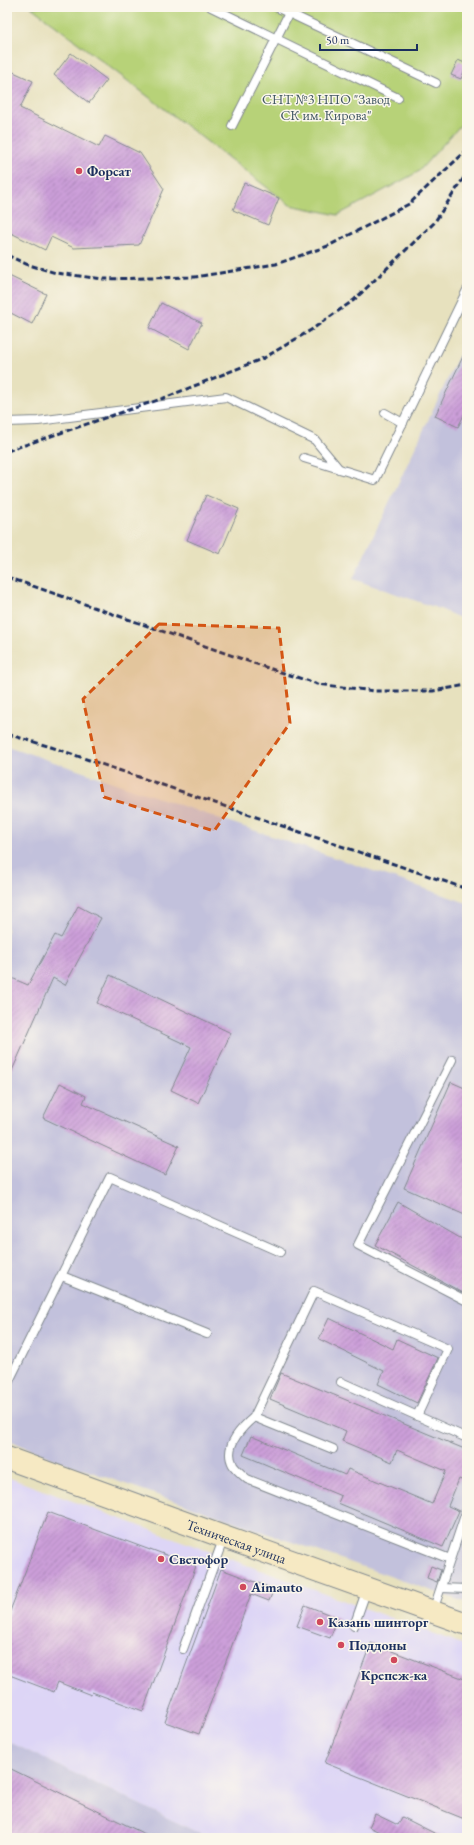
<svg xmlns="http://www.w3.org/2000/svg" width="474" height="1845" font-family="'EB Garamond',serif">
	<defs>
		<pattern id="building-hatch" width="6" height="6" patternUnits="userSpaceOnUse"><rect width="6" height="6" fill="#cc9fd9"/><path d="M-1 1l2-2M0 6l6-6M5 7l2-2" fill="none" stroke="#a582b3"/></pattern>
	</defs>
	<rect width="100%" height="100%" fill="#fbf7ec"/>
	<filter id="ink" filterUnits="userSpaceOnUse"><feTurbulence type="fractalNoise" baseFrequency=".025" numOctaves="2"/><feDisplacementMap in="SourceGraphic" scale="8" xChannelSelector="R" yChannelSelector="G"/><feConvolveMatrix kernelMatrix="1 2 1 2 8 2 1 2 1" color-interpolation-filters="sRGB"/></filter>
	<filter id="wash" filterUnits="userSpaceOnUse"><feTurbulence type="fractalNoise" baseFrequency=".012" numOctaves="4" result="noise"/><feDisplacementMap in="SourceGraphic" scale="16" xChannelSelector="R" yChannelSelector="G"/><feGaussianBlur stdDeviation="0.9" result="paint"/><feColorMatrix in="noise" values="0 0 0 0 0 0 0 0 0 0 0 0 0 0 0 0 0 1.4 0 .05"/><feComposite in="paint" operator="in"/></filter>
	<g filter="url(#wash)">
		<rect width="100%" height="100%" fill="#e7e1be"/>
		<polygon fill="#ddd5f6" points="7,1477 467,1646 467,1838 209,1838 7,1741"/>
		<g fill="#c2c1dc">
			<polygon points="467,338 467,621 440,609 353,579"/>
			<polygon points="7,746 467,903 467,1603 51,1458 7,1439"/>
			<polygon points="7,1741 209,1838 7,1838"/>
		</g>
		<polygon fill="#b7d278" stroke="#69806b" points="31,7 467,7 467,118 418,172 338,215 290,205"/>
		<g id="blocks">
			<g fill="url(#building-hatch)">
				<polygon points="71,53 107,80 89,103 54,75"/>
				<polygon points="458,60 467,64 461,79 451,75"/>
				<polygon points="7,69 33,81 20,108 99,147 105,136 140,153 164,189 139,245 74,248 51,237 45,250 7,231"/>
				<polygon points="244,183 279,198 268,225 233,210"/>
				<polygon points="7,275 46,294 32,324 7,311"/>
				<polygon points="161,303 202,323 189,349 149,328"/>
				<polygon points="467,348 467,409 458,427 435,416"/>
				<polygon points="206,495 239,509 220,554 187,540"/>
				<polygon points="78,906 101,918 65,985 53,978 7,1082 7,976 28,985 55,935 61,938"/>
				<polygon points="110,975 231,1033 198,1103 171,1090 191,1047 97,1003"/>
				<polygon points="451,1082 467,1089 467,1216 404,1188"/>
				<polygon points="60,1083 86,1096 83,1103 179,1146 165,1175 43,1118"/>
				<polygon points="398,1202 467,1242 467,1295 375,1245"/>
				<polygon points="329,1318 393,1349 397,1339 438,1358 417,1403 378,1384 384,1371 319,1339"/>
				<polygon points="281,1373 467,1450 467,1482 459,1479 448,1506 459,1511 443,1547 338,1503 341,1496 243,1455 251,1436 345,1475 348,1469 432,1504 446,1471 397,1450 392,1462 342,1441 346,1431 270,1399"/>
				<polygon points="48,1512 150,1550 150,1549 196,1566 143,1711 92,1692 91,1695 58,1682 54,1692 7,1674 7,1619"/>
				<polygon points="431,1566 441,1570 437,1582 427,1578"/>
				<polygon points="221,1569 274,1589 269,1601 251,1594 199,1734 165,1722"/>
				<polygon points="305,1605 338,1618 330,1638 297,1626"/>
				<polygon points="371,1643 467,1680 467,1820 325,1763"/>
				<polygon points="7,1767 153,1838 7,1838"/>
				<polygon points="375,1814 398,1825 402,1817 444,1838 392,1838 369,1827"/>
			</g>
		</g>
	</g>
	<g filter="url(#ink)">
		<use href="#blocks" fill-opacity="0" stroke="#81888e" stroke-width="1"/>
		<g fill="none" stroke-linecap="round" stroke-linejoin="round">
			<defs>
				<g id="service">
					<polyline points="211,7 398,98"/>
					<polyline points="276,7 436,83"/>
					<polyline points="232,126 292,7"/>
					<polyline points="385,413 403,423"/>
					<polyline points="7,422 38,421 226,397 315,440 339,469"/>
					<polyline points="304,458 375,480 467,290"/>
					<polyline points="452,1060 358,1245 467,1301"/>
					<polyline points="62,1276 207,1334"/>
					<polyline points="341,1382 467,1438"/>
					<polyline points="7,1385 110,1177 280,1252"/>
					<polyline points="254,1417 314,1291 448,1349 417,1416"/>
					<path d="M333,1449L254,1417C241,1428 223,1447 233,1465C236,1470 243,1475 247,1479L450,1559"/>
					<polyline points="441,1588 467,1589"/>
					<polyline points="433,1611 467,1509"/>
					<polyline points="354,1626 367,1589"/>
					<polyline points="183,1649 224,1537"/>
				</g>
				<g id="secondary">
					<path id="s1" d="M7,1458L224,1537L467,1624"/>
				</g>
			</defs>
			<use href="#service" stroke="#81888e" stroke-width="10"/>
			<use href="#secondary" stroke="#81888e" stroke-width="24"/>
			<use href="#service" stroke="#fff" stroke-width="8"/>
			<use href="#secondary" stroke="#f6e9c3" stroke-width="22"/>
			<g stroke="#1b2f5e" stroke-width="3" stroke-dasharray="6 3" stroke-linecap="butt">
				<polyline points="7,255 26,264 56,273 103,279 195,277 276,264 328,246 409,204 467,150"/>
				<polyline points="7,451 164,398 264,358 311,330 354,300 434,223 467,173"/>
				<polyline points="7,577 265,667 318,684 374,691 433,691 467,685"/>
				<polyline points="7,734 51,747 467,889"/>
			</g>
		</g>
	</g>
	<path fill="#d45514" fill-opacity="0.2" stroke="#d45514" stroke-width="3" stroke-dasharray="8 5" stroke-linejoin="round" d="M159,624L279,628L290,723L214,831L104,797L83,699Z"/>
	<g fill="#d1495b" stroke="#fbf7ec" stroke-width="1.5">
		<circle cx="79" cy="171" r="4"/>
		<circle cx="161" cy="1559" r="4"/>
		<circle cx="243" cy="1587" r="4"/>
		<circle cx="320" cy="1622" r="4"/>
		<circle cx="341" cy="1645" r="4"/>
		<circle cx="394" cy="1660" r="4"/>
	</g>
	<g text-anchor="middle" stroke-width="3" stroke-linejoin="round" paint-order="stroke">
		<g font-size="14" fill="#425864" stroke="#fbf7ec">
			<text x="326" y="104">СНТ №3 НПО "Завод<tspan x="326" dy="16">СК им. Кирова"</tspan></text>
		</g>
		<g font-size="14" font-weight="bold" fill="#1b2f5e" stroke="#fbf7ec" text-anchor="start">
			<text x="87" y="176">Форсат</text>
			<text x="169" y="1564">Светофор</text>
			<text x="251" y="1592">Aimauto</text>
			<text x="328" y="1627">Казань шинторг</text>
			<text x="349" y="1650">Поддоны</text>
			<text x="394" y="1680" text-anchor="middle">Крепеж-ка</text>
		</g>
		<g font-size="14" fill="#1b2f5e" stroke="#fbf7ec">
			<text dy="5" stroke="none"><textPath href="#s1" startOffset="244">Техническая улица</textPath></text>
		</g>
	</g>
	<rect width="474" height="1845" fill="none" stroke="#fbf7ec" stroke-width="24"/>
	<path d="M320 44v6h97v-6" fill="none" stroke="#1b2f5e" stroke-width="2"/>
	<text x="326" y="44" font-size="12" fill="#1b2f5e" stroke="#fbf7ec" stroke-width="3" paint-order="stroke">50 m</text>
</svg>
